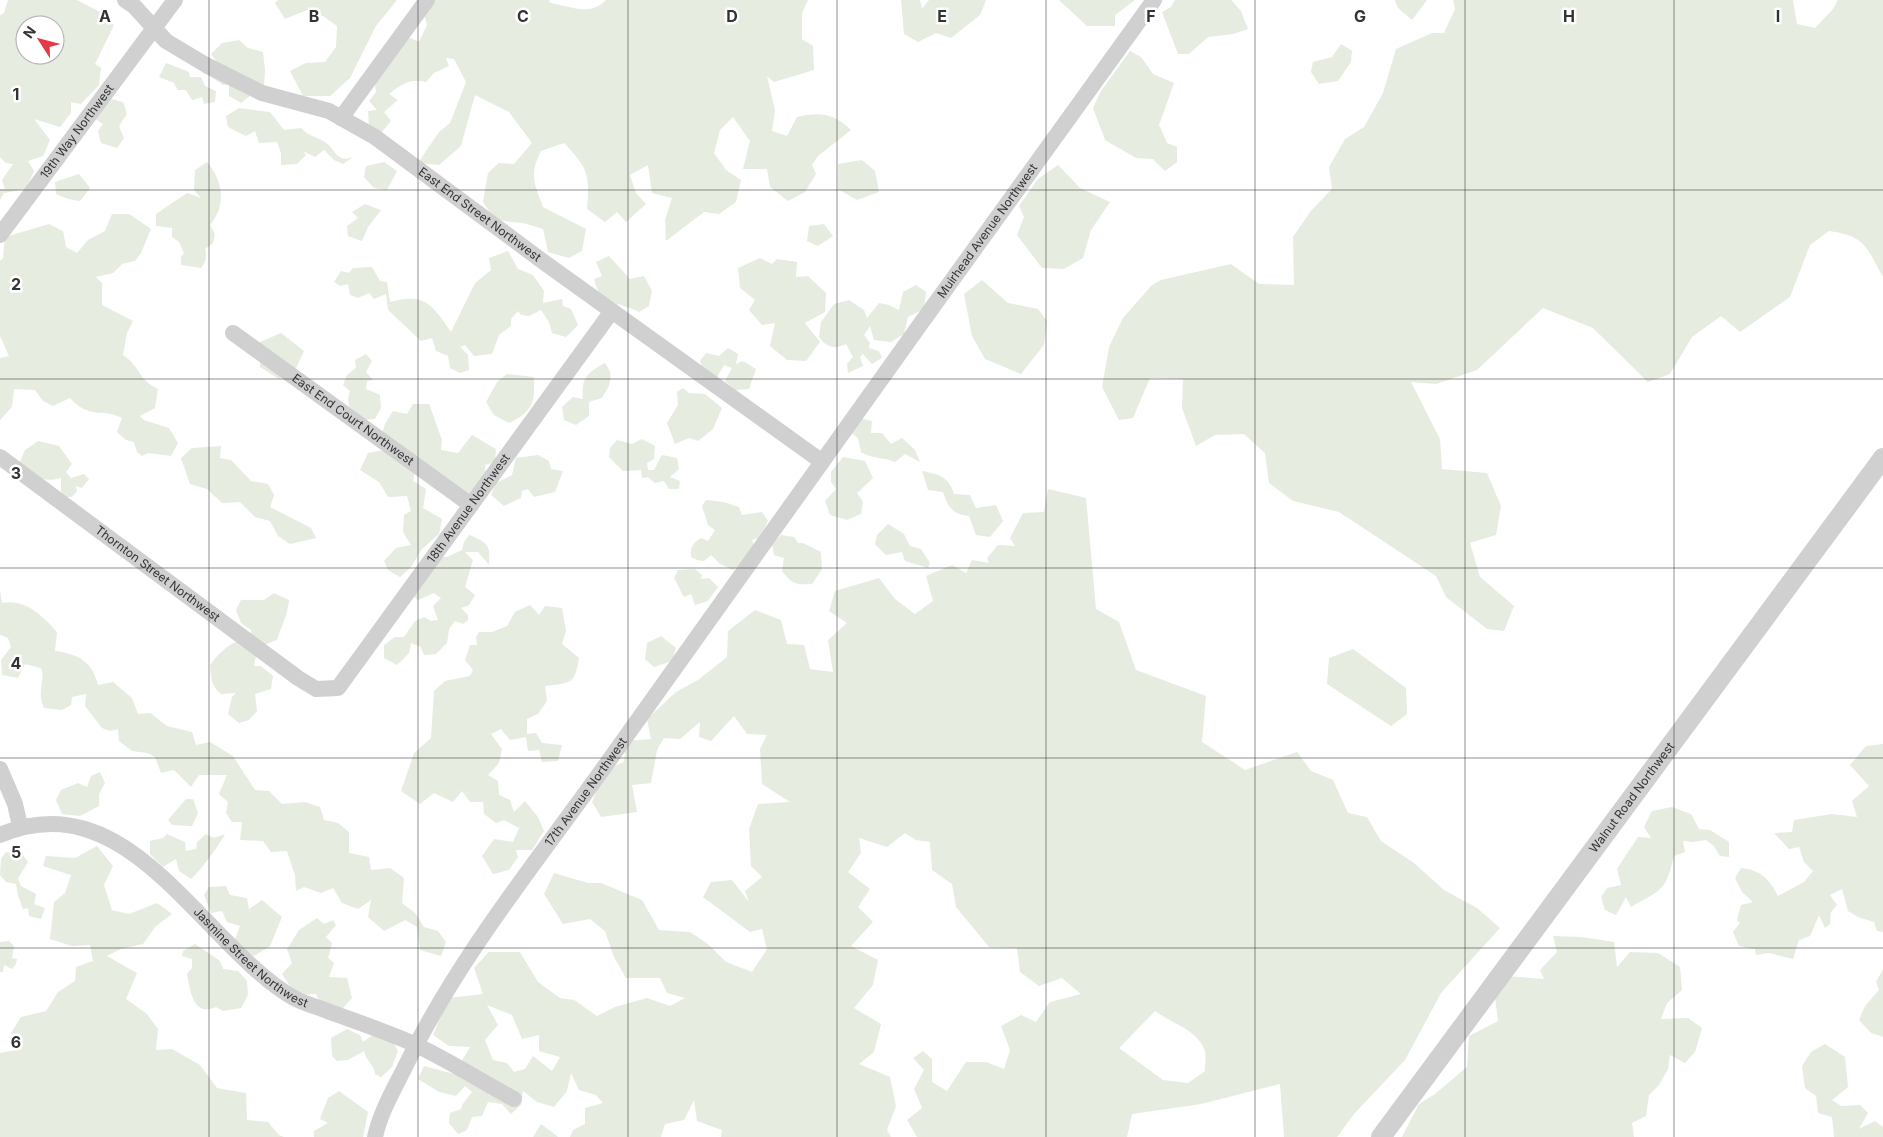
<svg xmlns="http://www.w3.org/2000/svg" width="1883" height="1137" font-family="Inter,sans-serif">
	<rect width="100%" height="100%" fill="#fff"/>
	<g fill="#e6ecdf" fill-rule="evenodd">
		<path d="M8,0H77L102,13L114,25L95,64L101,68L99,85L81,104L71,102V113L60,127L34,119L50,140L43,156L28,161L34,171L26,189L4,193L0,200V189H5L2,180L13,164L6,163L0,157V15L4,13ZM25,25H55V55H25Z"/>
		<polygon points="278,0 397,0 376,26 350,78 330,96 303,96 290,71 306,63 325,62 336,47 337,26 323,16 307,10 285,19 275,3"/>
		<path d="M420,0H549L550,3C570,6 590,17 606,0H808L802,13V39L813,46L814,70L774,82L767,76L775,110L772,131L787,136L797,117C820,112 833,113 851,130L818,156L812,165L816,174L805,192L788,201L770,187L767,169H743L750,141L733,117L720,130L714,153L726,170L741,180L736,202L719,214L704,212L666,241L665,220L672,198L652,193L648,165L630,175L636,193L646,204L626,222L617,212L605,222L587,209C590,175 588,168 564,143L541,151C529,175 534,183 543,207L586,229L582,251L569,258L548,252L543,229L523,223L495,220L483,202L488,173L499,163L514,164L532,143L509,112L475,95L461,146L439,165L418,163L439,132L450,123L466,82L454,59L446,58L449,66L434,73L426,82C410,78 402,84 389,94L398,100L384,112L391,121L382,132L369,128L368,111L377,110L369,101L376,92L374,77L405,39L411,38L419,42L427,25Z"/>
		<polygon points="901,0 920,0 922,9 929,0 986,0 980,15 951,38 936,33 918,42 904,34"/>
		<polygon points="1059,0 1135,0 1115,15 1115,26 1087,26"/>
		<polygon points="1175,0 1231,0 1241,11 1248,29 1233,34 1208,37 1189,54 1178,54 1162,12 1171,7"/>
		<polygon points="1395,0 1427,0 1412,20 1398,8"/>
		<path d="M1453,0H1793L1797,24L1815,28L1833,9L1838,0H1883V277C1866,247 1866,236 1829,231L1810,245L1790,297L1740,332L1721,316L1692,337L1670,374L1648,382L1593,328L1543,308L1477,370L1436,384L1411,382L1440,439L1442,469L1487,473L1501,506L1496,535L1470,543L1480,577L1514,606L1504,631L1487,629L1446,597L1436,576L1339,512L1293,501L1269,483L1265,453L1244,434L1215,435L1196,446L1182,408L1183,379L1150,378L1133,418L1119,420L1102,387L1109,347L1123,318L1152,285L1161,280L1231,264L1259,284L1294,285L1293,237L1310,212L1332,189L1329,167L1345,139L1364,127L1383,93L1396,49L1432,33H1444L1455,9Z"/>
		<polygon points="239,40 248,48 263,52 265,70 264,85 241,103 229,96 229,84 223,85 210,76 217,62 211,54 222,43"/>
		<polygon points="1341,44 1352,51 1351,62 1338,81 1319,84 1311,72 1313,62 1332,57"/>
		<polygon points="1130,51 1141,57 1153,74 1174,83 1159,125 1167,143 1177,147 1177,162 1165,171 1153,159 1136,158 1105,140 1093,108 1101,91"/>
		<polygon points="166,63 189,72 190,77 201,77 205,86 216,91 215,102 204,104 202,97 192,100 186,90 178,90 174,83 159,77"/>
		<polygon points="111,99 123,102 127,114 119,126 124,138 117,148 101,143 98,131 103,124 94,118"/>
		<path d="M239,108L270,112L284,130L301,128C310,137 315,136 325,142C335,148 336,164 353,157L343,164L334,160L324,150L315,157L303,151L306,155L297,164L281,165V153L277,142L259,143L255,131L246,136L228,127L226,116Z"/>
		<polygon points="862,160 875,171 879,192 857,200 838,189 838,164"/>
		<path d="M207,162C223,181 227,205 210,225L215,234L213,243L205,249C207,256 206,262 201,268L181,265V257L184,253L179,242L172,237V228L156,226V214L187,193L201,198L194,190L195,170Z"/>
		<polygon points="384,162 397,171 387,190 374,188 364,177 366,166"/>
		<polygon points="1058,165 1080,188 1110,202 1091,230 1083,258 1064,269 1042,268 1017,235 1024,217 1019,206 1038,179"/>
		<polygon points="79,174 90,188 80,201 68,199 56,194 55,182"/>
		<polygon points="365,204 381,210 368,227 362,241 348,236 347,226 358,218 352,212"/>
		<path d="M112,214H129L151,229L141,253L135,261L122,264L113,273L96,277L102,283V305L133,321L127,333L123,355C142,368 137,379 158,389L155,408L140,416L144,420L169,428L178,443L171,456L148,453L142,456L137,452L134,442L126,440L117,432L122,418C101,407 92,421 70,398L53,406L43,401L35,390L14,389L12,407L0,420V358L9,356L0,336V261L3,258L5,237L49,224L63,231L66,247L77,253L88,240L105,231Z"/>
		<polygon points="824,224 833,236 818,246 807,241 809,226"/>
		<path d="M508,251L518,269L533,275L544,291L543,303L562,299L563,306L571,309L578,325L566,337L552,333L549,322L541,310L529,316L521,315L518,311L511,319V326L499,335L492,354L474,356L465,345L460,347L468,355L469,370L460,373L450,368L448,356L436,351L432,338L421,341L388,310L386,294L374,299L369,293L358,298L350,295L348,284L340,286L334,282L341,271L349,273L353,268L372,267L380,281L387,282L390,302C424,292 433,305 451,332L475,283L491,270L489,258Z"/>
		<path d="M609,256L630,279L644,276L652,291L649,306L639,312C618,301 600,306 594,279L602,276L596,262Z"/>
		<polygon points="760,258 772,264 777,259 797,262 796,277 808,276 826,293 825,312 805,323 820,342 806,361 787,360 770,346 775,323 762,325 749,310 755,300 740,288 738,268"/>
		<polygon points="982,280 1008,303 1038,309 1047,321 1044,345 1021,374 985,359 972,336 964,294"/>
		<path d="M916,285L926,292L924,309L908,317L904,334L891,342L874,340L870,326L864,335L870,343L869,348L879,351L882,358L872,364L863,354L860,357L863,366L848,373L847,364L853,357L846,344C835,349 827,348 819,337L821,322L834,304L849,300L864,310L867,318L879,303L889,305L899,310L903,292Z"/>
		<polygon points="281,333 304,351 296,368 279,379 260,367 260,342"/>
		<polygon points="728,348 738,354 736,364 743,361 756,369 749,389 735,390 725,381 732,368 724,365 717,377 706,375 700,361 706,353 719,356"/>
		<polygon points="366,354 372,361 366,372 373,380 367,381 366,389 380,395 381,408 375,419 360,420 351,413 348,400 350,391 343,385 347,375 356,368 355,360"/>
		<path d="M605,363C615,377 610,385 602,398L589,402V416L576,425L564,420L562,407L573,397L583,399C581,378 587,373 605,363Z"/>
		<path d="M507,374L534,377C535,403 533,411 509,423L494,415L486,402L497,382Z"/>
		<polygon points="683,388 689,393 705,394 722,408 713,429 698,441 689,438 675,444 667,423 678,405 677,392"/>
		<polygon points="413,404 429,404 442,440 441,450 458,453 472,435 496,449 495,462 485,465 486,478 470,496 442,494 434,483 415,471 413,481 426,489 423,508 442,519 439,534 422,549 411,567 400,577 388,570 384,561 396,548 411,545 403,532 404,515 411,511 407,496 388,497 379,482 360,470 368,453 389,449 381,438 385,424 393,411 407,414"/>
		<path d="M859,418L872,421L871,433H882L891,444L902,438L915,450L920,462L905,454L895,462C884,457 872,459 861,452L858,438L849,431Z"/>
		<polygon points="642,439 655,446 654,459 647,463 648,470 654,470 662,455 677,458 679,469 670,477 680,481 679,489 669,489 664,481 655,483 648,477 642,478 641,470 623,471 609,457 610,448 617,440 632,444"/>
		<path d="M38,441L59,446L72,464L66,472L71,478L84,474L89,479L82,488L76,486L77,491L72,497H65L61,491V478C45,483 30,477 19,464L25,450Z"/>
		<polygon points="221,446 220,458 231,460 251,481 268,484 274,495 270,507 311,528 316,538 290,544 278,536 270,521 255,517 240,502 222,503 207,489 190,484 181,458 192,448"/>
		<polygon points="538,455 549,461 551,469 563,471 555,492 534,497 528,489 522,491 521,498 504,506 491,495 496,483 512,475 516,458"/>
		<polygon points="843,457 865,461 873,478 857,493 863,502 861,514 847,520 830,515 825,501 836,489 831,482 831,472"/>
		<path d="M922,471C939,474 949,477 954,494L970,495L976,508L996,505L1003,521L990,537L976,535L969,516C952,514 948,507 943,492L928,490Z"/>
		<path d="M1048,489L1086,498L1096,609L1119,622L1136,670L1206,696L1202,742L1245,770L1297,752L1311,771L1333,780L1348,813L1367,817L1381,841L1414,863L1444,890L1477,908L1500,928L1441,993L1405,1060L1354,1114L1337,1137H1284L1280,1084L1201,1104L1132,1114L1127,1137H917L907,1120L922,1108L914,1089L924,1070L913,1058L923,1051L932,1059V1082L947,1091L966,1062H986L1004,1069L1010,1050L1001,1026L1021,1015L1036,1022L1050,1002L1081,994L1062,978L1039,986L1020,972L1017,948L989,947L956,907L952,884L932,870L930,842L916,840L905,833L887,847L859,838L861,853L848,872L870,889L858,907L873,922L851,946L878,960L873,985L854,1008L881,1024L874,1052L859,1064L890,1077L896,1106L887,1130L891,1137H721L722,1130L697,1121L694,1100L684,1120L665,1124L661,1137H570L573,1130L585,1124V1108L603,1103L596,1095L579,1090L571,1073L567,1091L554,1107L537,1102L523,1091L521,1105L511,1114L502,1104L488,1102L482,1116L472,1117L467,1130L458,1134L449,1123L450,1113L461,1109L462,1105L472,1092L465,1086L456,1096L439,1092L418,1079L424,1066L454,1074L470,1047L449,1046L433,1035L448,998L483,994L474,968L489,952H520L538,982L560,998L574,1000L597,1016L615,1007L647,998L670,1006L685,998L667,993L660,978H626L614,957L605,931L590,919L563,924L544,894L554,873L588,883H601L642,900L659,930L690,932L708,944L726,962L752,972L767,949L762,929L750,932L703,897L711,882L732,880L749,902L745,891L762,877L751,866L749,829L758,804L790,802L762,784L760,749L767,735L747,734L734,716L711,741L699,737L700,722L680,739L664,738L657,750L651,783L632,785L637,812L601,817L592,802L606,770L624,762L626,741L651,739L647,719L676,692L698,680L727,657L728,631L755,610L781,620L787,644L804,645L810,669L833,672L828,640L847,623L829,611L835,591L879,578L895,599L915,614L933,601L926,576L952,565L966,573L972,560L989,563L987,558L998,545L1015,546L1010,538L1023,513L1044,512ZM487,1005L512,1015L522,1039L539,1035V1051L560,1057L552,1071L533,1056L525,1069L514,1072L507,1063L493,1060L485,1040L498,1025ZM1155,1011C1171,1023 1198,1030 1205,1051C1206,1056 1205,1065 1205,1071L1188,1083L1163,1080L1119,1048Z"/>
		<path d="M706,500L724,502L739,507L742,515L762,512L768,521L759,538L752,540L754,545L748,560L733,570L720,564L711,555L704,561L697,560L691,557C690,547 693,542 702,538L708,541L715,530L708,525L702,506Z"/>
		<polygon points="888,524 904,534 910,546 921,549 930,563 928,568 905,561 902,552 886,555 875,544 877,535"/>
		<path d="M469,535C487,542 491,545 489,565L478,552H465L473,560L465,587L475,595L469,605L461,608L468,615V620L463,624L455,621L449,629L447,643L436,654L424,655L421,647L411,643L409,653L397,665L384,658V645L395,637H404L415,621L424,617L431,621L438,620L433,606L441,598L434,593L418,600L411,594L428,556L447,557L462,550L464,542Z"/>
		<path d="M781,535L794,537L798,543H803L821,552L822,569L812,584C796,585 792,584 782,571L784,558L774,555L772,545Z"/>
		<polygon points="695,569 702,575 701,579 709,578 718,587 708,601 695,605 691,594 684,597 674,578 678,570"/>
		<path d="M0,590L2,603C25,598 43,616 57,632L55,651C78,654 92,661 98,685L113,682L132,698L138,714L150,713L167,726L192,732L196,745L210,742L233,756L255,790L269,791L282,804L305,802L320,807L324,820L338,823L349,832V853L369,857L371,870L390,868L404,878L402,903L415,913L424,927L438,931L446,942L441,956L420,950L417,927L405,920L384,931L368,917L371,900L358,909L342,903L333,888L321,893L304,887L296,891L295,875L287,851L271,852L263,841L240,840L242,822H232L226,813L228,802L219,794L227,775H199L191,787L174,770L161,773L155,757L147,753L132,751L119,741L118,729L110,731L102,728L85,706L86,694L72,697L71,705L62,710L44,708C36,692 46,680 41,668L25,664L18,678L2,675L1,660L11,647L8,638L0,635Z"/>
		<path d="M274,593L289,600C288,615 281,626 277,640C261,645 257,650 254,666H261L273,676L271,689L255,694L257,711L249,720L239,723L228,714L232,697L236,693L221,694C211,686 211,677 210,665C222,649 232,641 251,637V630L241,623L236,610L241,600H264Z"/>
		<path d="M530,605L539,615L545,606L562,608L566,631L562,644L579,658C575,685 570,683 545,686L547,701L538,714L527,719V734L536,733L542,743L562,745L558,761L542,762L539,750L528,751L526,737L510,740L501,729L491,734L502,749L499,763L488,775L498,781L499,795L510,800L514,812L525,801L538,817L544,831L532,850H516L518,857L509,870L493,874L482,856L494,839L513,842L519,828L504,820L496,823L484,814L483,802H470L462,791L453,802L434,793L420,804L401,791L414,753L431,738L434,691L445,681L470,676L473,670L465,660L470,645H477L476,637L479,632H492L507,626L515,612Z"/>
		<polygon points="661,636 676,648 672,661 654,667 645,659 647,643"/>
		<polygon points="1353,649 1406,688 1407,714 1391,726 1327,684 1329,658"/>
		<path d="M1883,744V932L1877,931L1874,922L1858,917L1848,911L1842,889L1830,895L1837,905L1831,912L1830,924L1825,928L1819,915L1810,936L1799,940L1793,959L1769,953L1756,955L1755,949L1739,946L1733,932L1740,923L1737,920L1741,905L1753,902L1742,892L1735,878L1741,868C1761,870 1769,879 1778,896L1804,882L1813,871L1804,862L1799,847L1789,849L1774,833L1792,832L1794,820L1832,814L1857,817L1852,801L1869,786L1850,765L1866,746Z"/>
		<polygon points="100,772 105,783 99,794 99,806 80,816 62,814 56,800 61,790 78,783 87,787 91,776"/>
		<polygon points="186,799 193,799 198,813 192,826 172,825 168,820"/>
		<path d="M1672,807L1691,814L1699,829L1710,830L1729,842V857L1720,856L1714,846L1706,840L1693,842L1683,841L1685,852L1674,856C1665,892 1662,889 1631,907L1626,897L1616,915L1605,910L1601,897L1607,888L1621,885L1617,869L1638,837L1651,838L1644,827L1652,811Z"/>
		<path d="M167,834L185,842L186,851L196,849L197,842L206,834L214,838L225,834C218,847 201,870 191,879L179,871L176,859L163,867L150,854V841L163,838Z"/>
		<polygon points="97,846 113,866 104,885 112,910 129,914 157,903 172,914 156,926 143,944 121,949 107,956 137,973 126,999 147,1014 158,1029 156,1050 172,1049 200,1065 217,1088 246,1093 247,1120 268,1122 279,1135 284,1137 0,1137 0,1053 22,1049 11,1033 21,1017 46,1011 58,992 75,981 76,967 93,961 90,945 72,946 50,939 54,902 65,893 71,875 43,866 46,856 75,858"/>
		<polygon points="6,852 22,854 28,862 18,878 21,886 36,894 34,904 45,908 41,919 29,916 28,908 23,909 18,896 16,884 6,882 0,875 1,859"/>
		<polygon points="226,886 230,895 247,898 249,909 262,900 282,917 270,946 254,956 233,945 240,926 227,922 222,911 211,913 204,895 209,887"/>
		<polygon points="317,918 324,924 333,920 336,925 326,937 332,943 328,958 334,963 329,977 347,978 352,998 343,1008 325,1013 316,994 296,995 282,974 292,963 287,949 299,930"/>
		<polygon points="1553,936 1582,937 1614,942 1617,967 1630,952 1658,953 1680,967 1682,990 1667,1003 1661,1019 1688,1018 1702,1028 1695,1052 1685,1063 1670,1055 1668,1069 1659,1085 1649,1095 1646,1116 1632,1123 1634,1137 1402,1137 1419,1104 1435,1094 1467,1067 1469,1036 1498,1021 1495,997 1506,976 1544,979 1540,970 1557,952"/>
		<polygon points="9,941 14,946 12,958 17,959 16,964 12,969 4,965 3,972 0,972 0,942"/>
		<path d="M195,944L220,961L223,969L238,971L247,981L248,995L241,1008L223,1011L216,1007C193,1018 190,989 187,974L192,968V959L182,956L183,951Z"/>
		<polygon points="1883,969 1883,1037 1871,1033 1859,1020 1865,1006 1879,990 1876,982"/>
		<path d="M347,1029L360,1035L363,1042L374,1034L392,1040L398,1051L392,1067L381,1077L375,1074C374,1064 366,1061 364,1051L348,1060L337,1061L332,1056L331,1038Z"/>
		<polygon points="1825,1044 1845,1057 1848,1087 1832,1100 1841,1106 1860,1105 1868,1113 1859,1129 1875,1121 1883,1127 1883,1137 1834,1137 1832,1117 1818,1113 1816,1096 1805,1088 1802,1066 1811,1052"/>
		<polygon points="339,1091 368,1112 363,1137 314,1137 314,1131 328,1123 320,1119 328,1098"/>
		<polygon points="541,1124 556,1135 558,1137 533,1137"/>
	</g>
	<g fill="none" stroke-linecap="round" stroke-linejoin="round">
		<g stroke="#d0d0d0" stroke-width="16">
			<path id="s1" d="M125,0L134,6L166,41L206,65L262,93L329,111L375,137L545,263L821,461"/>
			<polyline points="341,118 427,0"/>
			<path id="s2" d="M0,235L175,0"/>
			<path id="s3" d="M233,333L471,505"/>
			<path id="s4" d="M0,457L298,678L316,689L338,688L612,311"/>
			<polyline points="0,769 15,804 20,826"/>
			<path id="s5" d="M0,835C129,780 201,944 294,998C305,1004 318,1007 330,1012C358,1022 387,1032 414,1044C448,1060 481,1081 514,1099"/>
			<path id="s6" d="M375,1137C380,1113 394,1089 405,1067C457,960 531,869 600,773C784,514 968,257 1154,0"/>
		</g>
		<path stroke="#d0d0d0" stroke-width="20" id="s7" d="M1381,1137L1883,458"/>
	</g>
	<path fill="none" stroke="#333" stroke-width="1" stroke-opacity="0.55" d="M209,0V1137M418,0V1137M628,0V1137M837,0V1137M1046,0V1137M1255,0V1137M1465,0V1137M1674,0V1137M0,190H1883M0,379H1883M0,568H1883M0,758H1883M0,948H1883"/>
	<g text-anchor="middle" stroke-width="5" stroke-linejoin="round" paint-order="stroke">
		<g font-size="12" fill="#333" stroke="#fff">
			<text dy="4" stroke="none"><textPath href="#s2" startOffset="129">19th Way Northwest</textPath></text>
			<text dy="4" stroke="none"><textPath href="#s1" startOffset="420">East End Street Northwest</textPath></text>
			<text dy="4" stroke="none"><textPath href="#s6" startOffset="1096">Muirhead Avenue Northwest</textPath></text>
			<text dy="4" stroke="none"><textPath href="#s3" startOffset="148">East End Court Northwest</textPath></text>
			<text dy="4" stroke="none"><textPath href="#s4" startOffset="636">18th Avenue Northwest</textPath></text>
			<text dy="4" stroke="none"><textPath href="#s4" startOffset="196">Thornton Street Northwest</textPath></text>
			<text dy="4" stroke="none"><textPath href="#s6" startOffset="406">17th Avenue Northwest</textPath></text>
			<text dy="4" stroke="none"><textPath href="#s7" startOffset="422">Walnut Road Northwest</textPath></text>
			<text dy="4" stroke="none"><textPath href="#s5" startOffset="299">Jasmine Street Northwest</textPath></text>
		</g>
	</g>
	<g font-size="16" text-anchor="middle" font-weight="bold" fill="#333" stroke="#fff" stroke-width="5" stroke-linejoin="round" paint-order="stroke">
		<text x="105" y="22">A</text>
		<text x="314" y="22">B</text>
		<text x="523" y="22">C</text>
		<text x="732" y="22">D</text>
		<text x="942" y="22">E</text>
		<text x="1151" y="22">F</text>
		<text x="1360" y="22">G</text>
		<text x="1569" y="22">H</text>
		<text x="1778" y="22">I</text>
		<text x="16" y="100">1</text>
		<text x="16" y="290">2</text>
		<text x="16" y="479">3</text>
		<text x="16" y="669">4</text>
		<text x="16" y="858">5</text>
		<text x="16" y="1048">6</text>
	</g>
	<g transform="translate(40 40) rotate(306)"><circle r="24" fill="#ffffff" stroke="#adadad"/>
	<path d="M0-4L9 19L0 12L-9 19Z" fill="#e63946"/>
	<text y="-8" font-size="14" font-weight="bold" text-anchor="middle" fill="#333333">N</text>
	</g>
</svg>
